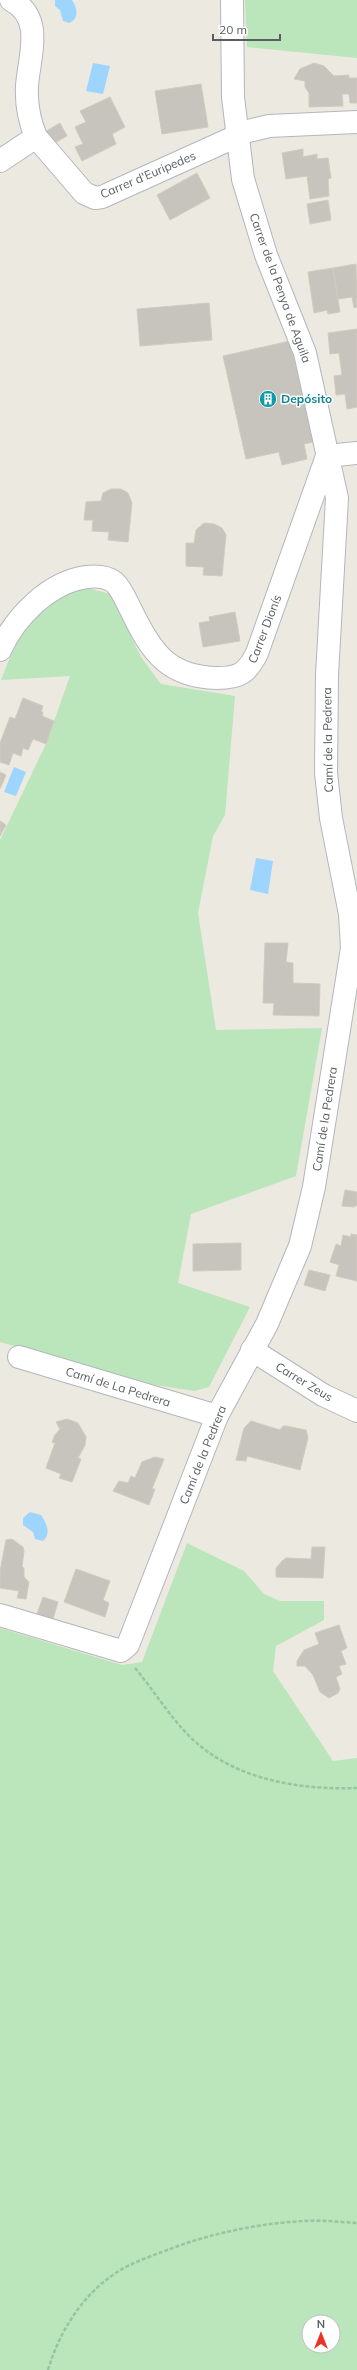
<svg xmlns="http://www.w3.org/2000/svg" width="357" height="2370" font-family="Mulish,sans-serif">
	<rect width="100%" height="100%" fill="#ece9e0"/>
	<g fill="#bbe5bb" fill-rule="evenodd">
		<polygon points="245,0 357,0 357,58 247,47"/>
		<polygon points="84,587 110,594 141,657 161,684 235,696 225,815 213,836 198,913 216,1030 322,1028 296,1176 191,1214 178,1283 250,1307 209,1387 195,1391 155,1385 0,1342 0,840 46,744 70,676 1,680 18,637 40,614 65,594"/>
		<path d="M187,1543L244,1571L264,1594L280,1601H324V1620L276,1646L273,1671L333,1761L357,1758V2370H0V1628L122,1665L142,1662ZM309,2322H333V2346H309Z"/>
	</g>
	<g fill="#9dd5ff">
		<path d="M55,0H72C78,9 79,19 69,23L63,21L60,10L55,6Z"/>
		<polygon points="93,63 110,66 103,94 86,91"/>
		<polygon points="14,767 26,772 16,796 4,792"/>
		<polygon points="256,858 273,861 268,894 250,890"/>
		<path d="M30,1512L41,1515C46,1522 52,1534 43,1541L35,1539L33,1532L23,1525V1518Z"/>
	</g>
	<g fill="#c7c4bd" stroke="#d1cbbe">
		<polygon points="314,63 324,66 334,76 349,75 349,78 357,78 357,103 350,103 349,94 342,94 343,106 309,107 309,93 305,87 305,81 294,79 300,69"/>
		<polygon points="201,84 208,127 162,134 155,91"/>
		<polygon points="110,97 125,127 112,134 116,144 82,161 75,147 83,144 75,127 86,122 80,111"/>
		<polygon points="60,123 67,136 51,145 43,133"/>
		<polygon points="303,149 303,157 317,154 317,159 328,158 331,178 328,179 329,196 310,199 307,176 286,179 282,153"/>
		<polygon points="197,173 210,198 170,220 157,195"/>
		<polygon points="328,200 331,220 310,224 307,204"/>
		<polygon points="356,264 357,307 354,308 352,297 338,299 333,268"/>
		<polygon points="333,268 340,312 328,314 327,310 314,313 308,272"/>
		<polygon points="209,303 212,340 140,346 137,309"/>
		<polygon points="357,329 357,407 347,409 345,394 336,395 334,376 342,375 339,353 330,354 328,333"/>
		<polygon points="290,341 313,442 304,444 307,459 282,465 279,452 246,459 223,356"/>
		<polygon points="111,489 121,489 128,493 132,503 128,542 108,540 109,532 92,531 93,520 84,520 86,502 101,501 103,493"/>
		<polygon points="204,523 214,524 222,528 226,535 222,576 203,575 204,567 186,566 186,543 194,543 196,530"/>
		<polygon points="235,612 240,641 203,647 199,623 210,621 209,617"/>
		<polygon points="23,698 43,706 41,712 43,712 42,716 54,721 46,744 33,739 28,750 23,748 21,756 13,753 9,765 0,762 0,743 10,717 15,719"/>
		<polygon points="0,772 6,775 0,789"/>
		<polygon points="0,821 6,825 0,836"/>
		<polygon points="265,943 288,943 286,962 293,963 293,983 320,984 319,1016 273,1015 274,1003 263,1003"/>
		<polygon points="345,1190 357,1192 357,1205 354,1207 342,1206"/>
		<polygon points="351,1234 357,1235 357,1281 336,1276 339,1265 330,1262 336,1244 341,1246 343,1235 351,1237"/>
		<polygon points="241,1243 241,1270 193,1271 193,1244"/>
		<polygon points="309,1270 330,1275 325,1291 304,1285"/>
		<polygon points="67,1419 78,1423 86,1437 85,1445 78,1458 81,1459 72,1482 59,1478 61,1474 46,1468 55,1443 52,1442 55,1435 60,1429 56,1422"/>
		<polygon points="251,1421 280,1430 283,1426 286,1426 306,1430 308,1438 300,1470 247,1456 246,1461 236,1460 244,1428"/>
		<polygon points="155,1457 164,1459 152,1489 155,1489 149,1505 113,1491 119,1481 128,1483 131,1476 135,1478 142,1462"/>
		<polygon points="12,1539 23,1547 24,1551 22,1567 24,1568 24,1577 29,1582 26,1599 17,1598 19,1591 0,1588 0,1571 6,1540"/>
		<polygon points="312,1547 325,1547 323,1578 276,1577 276,1568 282,1561 286,1558 311,1559"/>
		<polygon points="76,1569 110,1581 103,1600 109,1603 105,1617 64,1602"/>
		<polygon points="43,1597 58,1602 53,1619 37,1614"/>
		<polygon points="339,1625 347,1648 341,1651 346,1664 339,1666 342,1674 336,1677 340,1689 338,1693 329,1698 320,1692 313,1675 305,1666 297,1666 297,1661 304,1650 319,1644 315,1633"/>
	</g>
	<g fill="none" stroke-linecap="round" stroke-linejoin="round">
		<defs>
			<g id="minor">
				<polyline points="36,137 84,193 95,198 102,197 248,131 269,126 357,122"/>
				<path d="M0,161L36,137C29,120 26,104 27,86C29,56 45,18 11,0"/>
				<polyline points="327,456 357,453"/>
				<path d="M0,650C16,616 49,582 87,577C96,576 107,577 114,582C122,589 126,601 131,610C151,652 168,677 217,678C240,678 247,673 257,653L327,456"/>
				<polyline points="252,1350 323,1395 357,1411"/>
				<polyline points="19,1357 217,1416"/>
				<polyline points="0,1615 121,1651 128,1645 217,1416 267,1324 300,1246 314,1187 352,948 350,914 331,818 326,773 327,675 337,498 305,353 266,255 243,179 233,97 232,0"/>
			</g>
		</defs>
		<use href="#minor" stroke="#b3b6bb" stroke-width="24"/>
		<g stroke="#94c6a2" stroke-width="2.5" stroke-dasharray="4 2" stroke-linecap="butt">
			<path d="M135,1668C156,1693 174,1724 199,1745C242,1781 303,1790 357,1788"/>
			<path d="M48,2370C60,2329 86,2289 124,2268C141,2259 160,2253 178,2246C218,2232 262,2223 305,2221C322,2220 340,2222 357,2223"/>
		</g>
		<use href="#minor" stroke="#fff" stroke-width="22"/>
	</g>
	<defs>
		<symbol id="building-disc" viewBox="-11 -11 22 22"><circle r="9.5" fill="#0f9aa8" stroke="#fff"/><path d="M-4-6H4V6H1V3H-1V6H-4ZM-2.5-4.3h1.7v1.8h-1.7ZM.8-4.3h1.7v1.8H.8ZM-2.5-1h1.7V.8h-1.7ZM.8-1h1.7V.8H.8Z" fill="#fff"/></symbol>
	</defs>
	<g fill-rule="evenodd">
		<use href="#building-disc" x="258" y="389" width="20" height="20"/>
	</g>
	<g text-anchor="middle" stroke-width="3" stroke-linejoin="round" paint-order="stroke">
		<g font-size="12" fill="#595d61" stroke="#fff">
			<text transform="translate(148 175) rotate(-23)" y="4">Carrer d'Euripedes</text>
			<text transform="translate(280 288) rotate(70)" y="4">Carrer de la Penya de Aguila</text>
			<text transform="translate(265 629) rotate(-69)" y="4">Carrer Dionís</text>
			<text transform="translate(328 740) rotate(-91)" y="4">Camí de la Pedrera</text>
			<text transform="translate(325 1119) rotate(-81)" y="4">Camí de la Pedrera</text>
			<text transform="translate(304 1382) rotate(31)" y="4">Carrer Zeus</text>
			<text transform="translate(118 1387) rotate(17)" y="4">Camí de La Pedrera</text>
			<text transform="translate(203 1455) rotate(-68)" y="4">Camí de la Pedrera</text>
		</g>
		<g font-size="12" font-weight="bold" fill="#0d838f" stroke="#fff" text-anchor="start">
			<text x="281" y="403">Depósito</text>
		</g>
	</g>
	<g transform="translate(321 2334)"><circle r="19" fill="#ffffff" stroke="#bdbec0"/>
	<path d="M0-3L7 15L0 10L-7 15Z" fill="#ed3325"/>
	<text y="-6" font-size="11" font-weight="bold" text-anchor="middle" fill="#595d61">N</text>
	</g>
	<path d="M213 34v6h67v-6" fill="none" stroke="#595d61" stroke-width="2"/>
	<text x="219" y="34" font-size="12" fill="#595d61" stroke="#ffffff" stroke-width="3" paint-order="stroke">20 m</text>
</svg>
